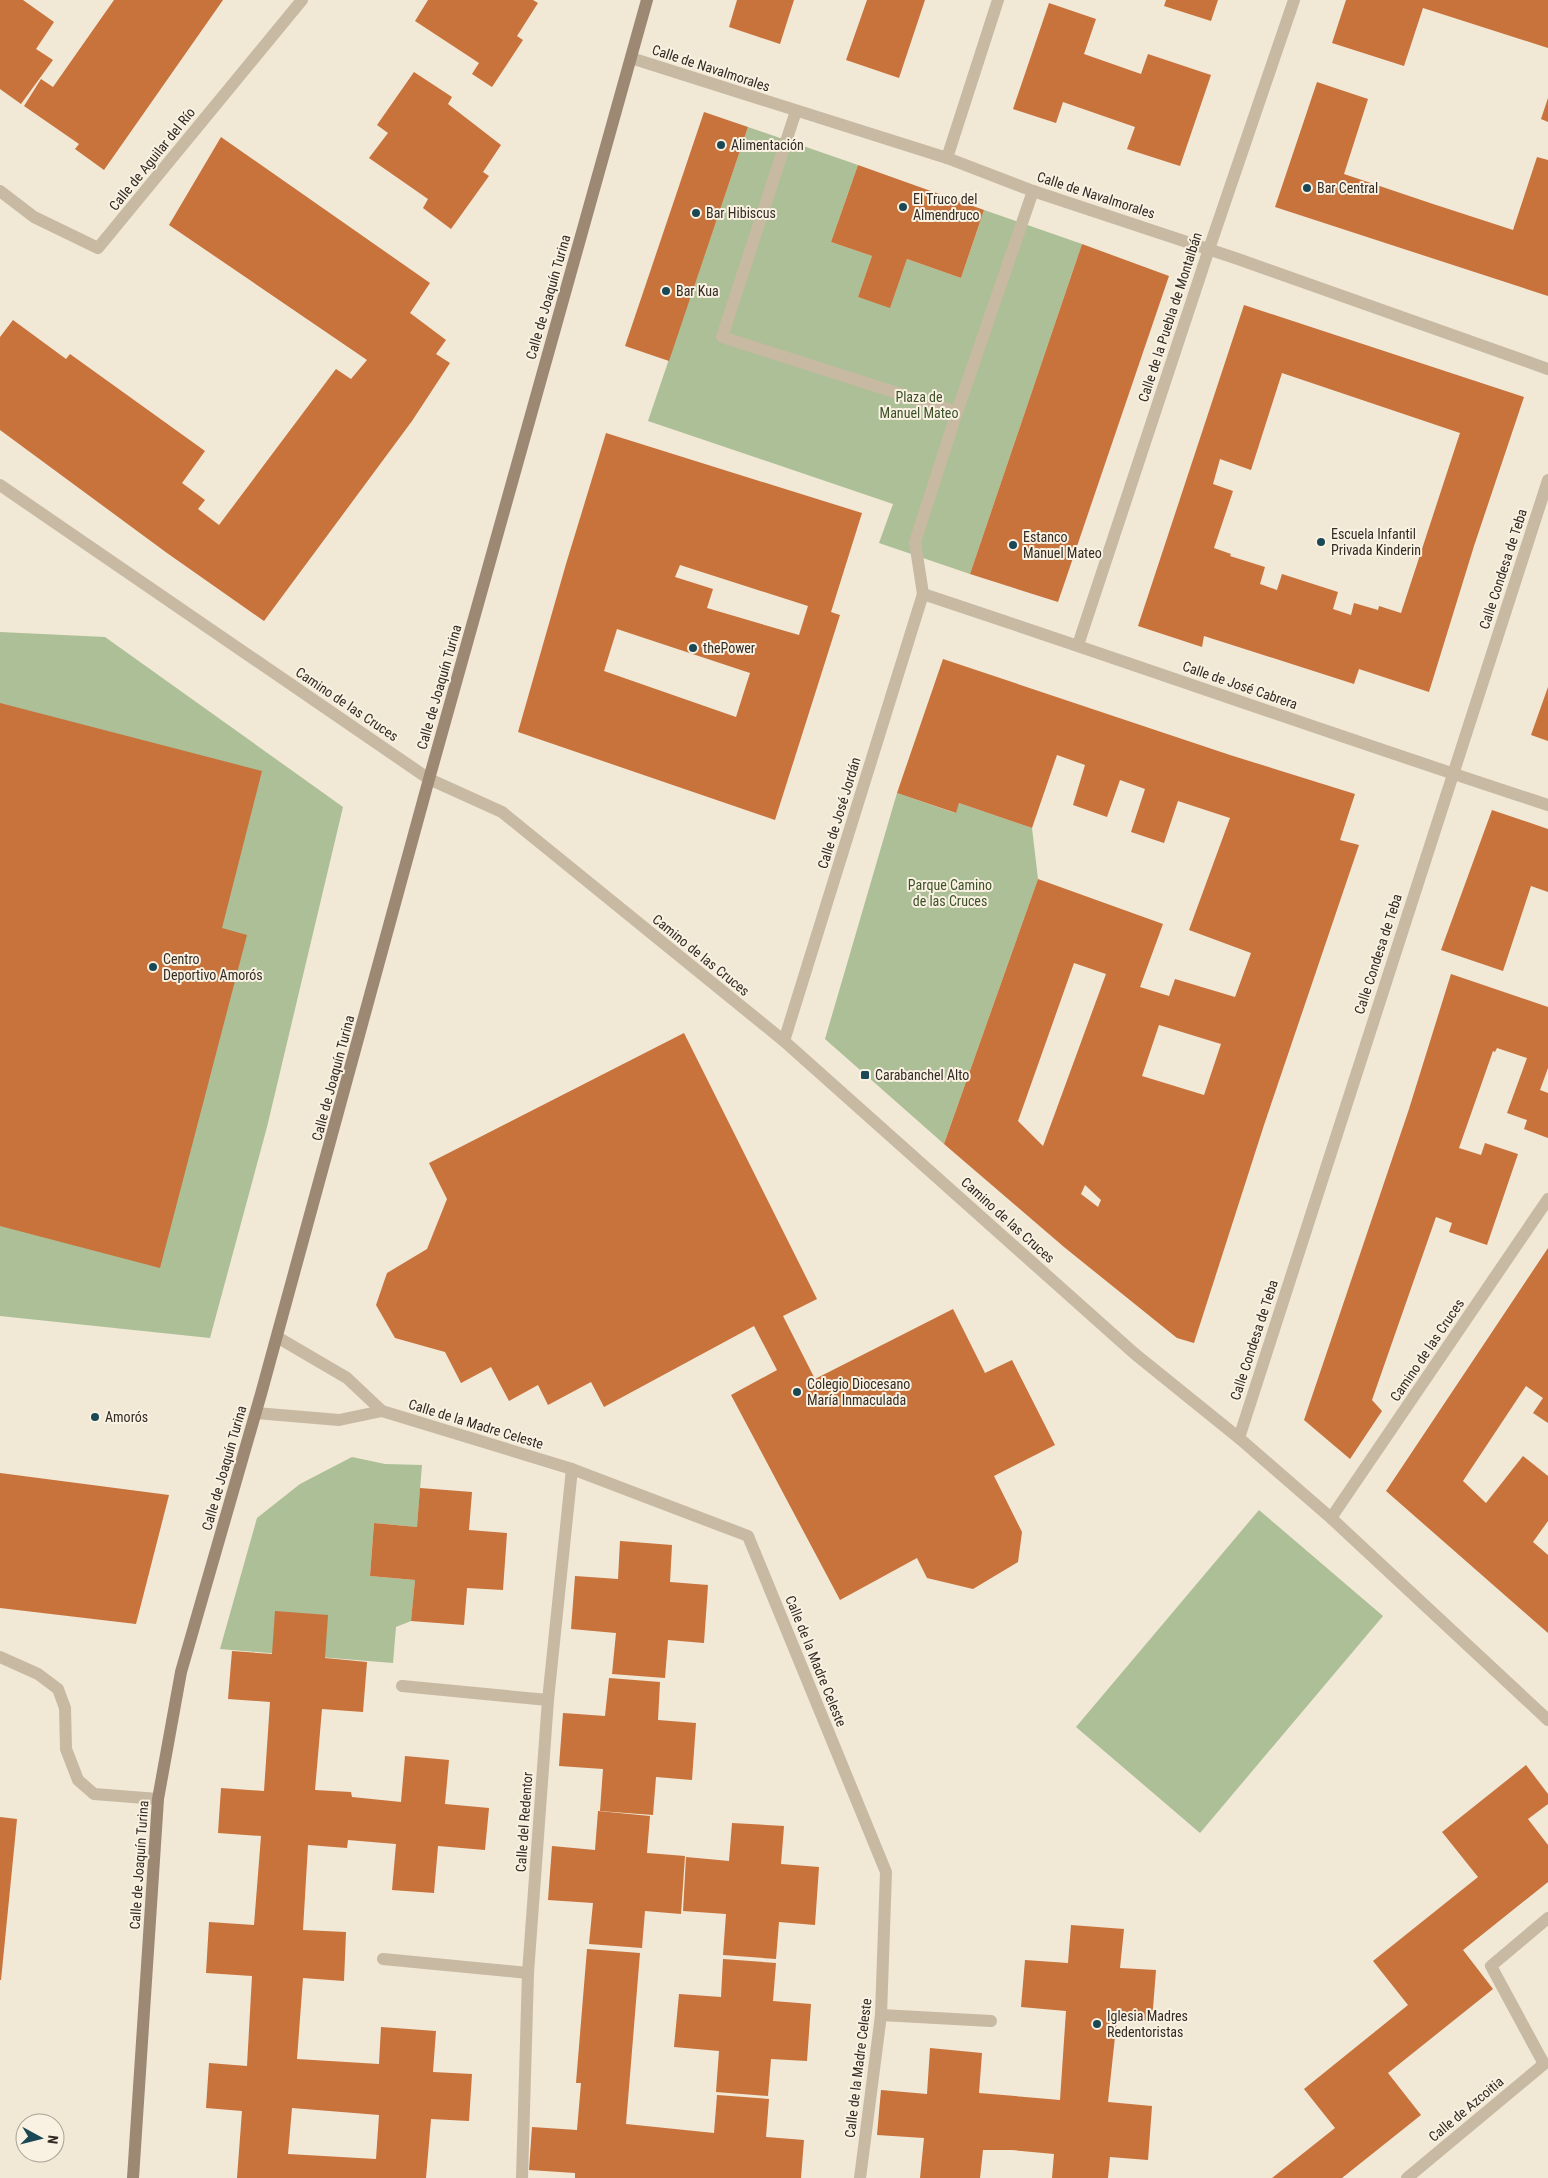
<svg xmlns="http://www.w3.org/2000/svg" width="1548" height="2178" font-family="'Roboto Condensed',sans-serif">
	<rect width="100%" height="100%" fill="#f1e8d6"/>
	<g fill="#acbf96">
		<polygon points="748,127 858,165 831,242 872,256 858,297 890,307 907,259 961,278 984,210 1082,244 970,574 879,543 893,504 648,421"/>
		<polygon points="0,632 105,637 343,807 267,1127 210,1338 0,1316"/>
		<polygon points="897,793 955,813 959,803 1032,828 1038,879 944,1144 825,1039"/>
		<polygon points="352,1457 385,1464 422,1465 417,1527 374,1523 370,1576 415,1580 411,1621 396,1627 393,1663 220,1649 257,1518 300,1484"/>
		<polygon points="1259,1510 1383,1616 1200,1833 1076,1727"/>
	</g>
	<g fill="#c8723c" fill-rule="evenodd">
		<polygon points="0,0 23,0 54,22 36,49 53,60 21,104 0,89"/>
		<polygon points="114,0 223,0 104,170 75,149 79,144 24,106 41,79 53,87"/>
		<polygon points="428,0 533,0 538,3 517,36 523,40 492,87 472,74 479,63 415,21"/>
		<polygon points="737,0 794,0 780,44 729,27"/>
		<polygon points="867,0 925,0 899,78 846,60"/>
		<polygon points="1166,0 1218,0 1211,21 1164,6"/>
		<polygon points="1346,0 1548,0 1548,48 1423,8 1404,66 1332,43"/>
		<polygon points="1049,3 1096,19 1084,54 1141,74 1148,54 1211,75 1180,166 1127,149 1135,127 1063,102 1056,123 1013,109"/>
		<polygon points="414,72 452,97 448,104 501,145 483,172 489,176 451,229 423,208 428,199 369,158 388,133 377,125"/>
		<polygon points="1317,82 1368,99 1344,174 1430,203 1513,230 1537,157 1548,160 1548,296 1275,207"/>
		<polygon points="1548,98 1548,122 1541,119"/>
		<polygon points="704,112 748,127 669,361 625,346"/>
		<polygon points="221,137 430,283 410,313 446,340 436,354 450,363 412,421 264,621 167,553 0,430 0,337 13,320 66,359 70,354 205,451 182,483 205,500 198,509 219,525 336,369 351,379 367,360 169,225"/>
		<polygon points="858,165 984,210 961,278 907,259 890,308 858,297 872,256 831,242"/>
		<polygon points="1082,244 1169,276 1058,602 970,574"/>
		<path d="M1244,305L1524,397L1474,546L1429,692L1359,669L1354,684L1204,636L1202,647L1138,626ZM1282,373L1460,433L1401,613L1379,606L1378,610L1354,603L1351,615L1333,609L1338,592L1282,574L1277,590L1260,584L1265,567L1230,556L1231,554L1214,548L1233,491L1213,484L1220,459L1251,470Z"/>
		<path d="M606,433L862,513L831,612L840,615L775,820L518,732L566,564ZM680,565L808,606L799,635L707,608L713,589L675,577ZM617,629L750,673L736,717L604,671Z"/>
		<path d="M943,659L1230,755L1355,794L1340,840L1359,845L1264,1125L1194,1343L1177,1338L1064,1247L944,1144L1038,879L1163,924L1140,987L1169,996L1175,979L1235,997L1251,953L1189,930L1230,818L1178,801L1164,843L1131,832L1145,789L1120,780L1107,817L1073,805L1085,765L1057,755L1032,828L959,803L956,813L897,793ZM1074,963L1106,974L1043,1146L1018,1121ZM1159,1025L1221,1044L1204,1095L1142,1076ZM1085,1185L1101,1200L1098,1207L1081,1194Z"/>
		<polygon points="1548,687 1548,741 1531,735"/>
		<polygon points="0,703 262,771 222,928 247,935 160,1268 0,1226"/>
		<polygon points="1492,810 1548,829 1548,892 1531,886 1503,971 1441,950"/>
		<polygon points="1451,974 1548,1007 1548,1068 1540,1090 1548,1093 1548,1138 1524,1129 1527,1120 1507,1113 1527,1058 1497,1048 1495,1052 1493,1051 1459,1148 1481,1155 1485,1143 1518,1154 1487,1245 1449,1232 1452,1223 1436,1217 1372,1400 1382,1411 1350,1459 1304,1420 1409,1109"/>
		<polygon points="684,1033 817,1299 783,1316 815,1379 953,1309 985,1373 1012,1360 1055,1445 994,1476 1022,1532 1018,1562 973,1589 927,1578 917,1558 840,1600 731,1395 777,1370 754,1326 604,1407 591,1382 548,1405 538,1385 509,1401 491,1367 461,1383 445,1352 395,1338 376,1305 387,1273 427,1249 447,1199 429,1163"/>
		<polygon points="1548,1248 1548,1423 1533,1413 1543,1398 1526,1386 1463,1481 1486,1503 1523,1456 1548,1476 1548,1521 1533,1542 1548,1555 1548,1633 1386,1491"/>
		<polygon points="0,1473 169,1495 136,1624 0,1608"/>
		<polygon points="420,1488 472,1492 469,1530 507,1533 503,1590 467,1588 464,1625 411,1621 415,1580 370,1576 374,1523 417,1527"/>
		<polygon points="620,1541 672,1545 670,1582 708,1585 704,1643 668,1640 665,1678 612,1674 616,1633 571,1629 575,1576 618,1579"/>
		<path d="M275,1611L328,1615L325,1658L367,1662L363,1712L322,1709L315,1790L351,1792L352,1797L401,1802L405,1756L449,1760L445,1804L489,1808L485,1850L438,1846L434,1893L392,1890L396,1844L348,1840L347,1848L308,1845L303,1930L346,1932L344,1981L303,1978L297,2059L379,2064L381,2027L436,2031L433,2072L472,2074L469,2121L431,2119L426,2178H237L242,2111L206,2108L209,2063L247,2066L252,1976L206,1973L209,1922L254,1925L261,1836L218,1833L221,1788L264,1791L270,1702L228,1699L232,1651L272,1654ZM292,2108L379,2115L376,2159L288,2154Z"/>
		<polygon points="609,1678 660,1682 658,1720 696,1723 692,1780 656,1777 653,1815 600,1811 603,1769 559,1766 563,1713 605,1716"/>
		<polygon points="1526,1765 1548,1794 1548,1804 1528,1819 1548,1845 1548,1882 1463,1950 1493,1989 1388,2073 1421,2115 1342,2178 1272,2178 1335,2128 1304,2089 1408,2005 1373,1961 1478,1877 1442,1832"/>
		<polygon points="598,1811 650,1816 647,1853 685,1856 681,1914 645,1911 642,1948 589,1944 593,1903 548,1900 552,1846 595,1850"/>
		<polygon points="0,1817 17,1819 1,1980 0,1980"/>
		<polygon points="732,1823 784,1826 781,1864 819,1867 815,1925 779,1922 776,1959 723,1955 726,1914 683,1911 686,1857 729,1861"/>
		<polygon points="1071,1925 1124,1929 1120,1968 1156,1970 1152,2021 1117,2018 1108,2102 1152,2106 1148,2160 1110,2157 1108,2178 1052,2178 1054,2154 1012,2150 983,2150 980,2178 920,2178 924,2138 877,2135 881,2090 927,2094 930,2048 982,2053 979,2093 1060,2100 1066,2011 1021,2007 1025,1960 1068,1963"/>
		<polygon points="587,1949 640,1953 626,2124 714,2133 717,2095 769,2099 766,2137 804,2140 801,2178 575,2178 575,2173 529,2170 532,2127 577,2130 581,2083 576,2083"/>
		<polygon points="723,1959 776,1963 773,2001 811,2004 807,2061 771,2059 768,2096 716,2092 719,2051 674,2047 679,1994 721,1997"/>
	</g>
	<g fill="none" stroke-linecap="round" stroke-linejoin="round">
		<g stroke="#c8b9a2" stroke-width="12">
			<polyline points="0,1657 38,1674 58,1689 65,1708 66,1749 78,1780 94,1794 158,1799"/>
			<polyline points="402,1686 548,1700"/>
			<polyline points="383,1959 528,1973"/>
			<polyline points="881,2015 991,2021"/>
		</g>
		<g stroke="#c8b9a2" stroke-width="12">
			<polyline points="796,111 722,337 957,412 915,542 923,594"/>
			<polyline points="957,412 1033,191"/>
			<polyline points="1331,1518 1548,1199"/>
		</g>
		<g stroke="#c8b9a2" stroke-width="12">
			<polyline points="631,58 947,158 1033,191 1238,259 1548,369"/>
			<polyline points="947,158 998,0"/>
			<polyline points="0,191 34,217 98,248 302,0"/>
			<polyline points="0,485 429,779 502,812 784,1041 1135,1354 1239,1438 1331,1518 1548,1720"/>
			<polyline points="1078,645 1209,249 1294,0"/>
			<path d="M784,1041L923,594C1132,663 1339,737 1548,805"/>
			<polyline points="277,1337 347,1378 382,1411 572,1469 748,1536 886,1872 881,2015 860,2178"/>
			<polyline points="256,1413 339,1420 382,1411"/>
			<polyline points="1239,1438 1548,480"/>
			<polyline points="522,2178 528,1973 548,1700 572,1469"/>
			<polyline points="1407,2178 1544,2064 1491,1966 1548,1918"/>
		</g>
		<polyline stroke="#9c8873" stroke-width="12" points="133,2178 158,1799 181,1672 261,1394 429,779 647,0"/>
	</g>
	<g fill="#1a4854" stroke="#f9f1e1" stroke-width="2">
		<circle cx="721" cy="145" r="5"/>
		<circle cx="1307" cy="188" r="5"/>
		<circle cx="903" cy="207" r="5"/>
		<circle cx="696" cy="213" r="5"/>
		<circle cx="666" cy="291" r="5"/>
		<circle cx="1321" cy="542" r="5"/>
		<circle cx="1013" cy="545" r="5"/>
		<circle cx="693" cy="648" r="5"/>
		<circle cx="153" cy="967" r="5"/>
		<rect x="860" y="1070" width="10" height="10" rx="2.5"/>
		<circle cx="797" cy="1392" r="5"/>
		<circle cx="95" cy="1417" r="5"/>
		<circle cx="1097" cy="2024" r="5"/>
	</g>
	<g text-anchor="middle" stroke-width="4" stroke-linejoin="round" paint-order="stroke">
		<g font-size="14" fill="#332b24" stroke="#f9f1e1">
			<text transform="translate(711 68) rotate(18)" y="5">Calle de Navalmorales</text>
			<text transform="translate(152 159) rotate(-51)" y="5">Calle de Aguilar del Río</text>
			<text transform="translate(1096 195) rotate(18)" y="5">Calle de Navalmorales</text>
			<text transform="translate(548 297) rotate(-74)" y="5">Calle de Joaquín Turina</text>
			<text transform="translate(1170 317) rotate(-72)" y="5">Calle de la Puebla de Montalbán</text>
			<text transform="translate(1503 569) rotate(-72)" y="5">Calle Condesa de Teba</text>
			<text transform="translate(1240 685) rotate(19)" y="5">Calle de José Cabrera</text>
			<text transform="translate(439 687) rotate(-74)" y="5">Calle de Joaquín Turina</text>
			<text transform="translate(347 704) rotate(34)" y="5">Camino de las Cruces</text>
			<text transform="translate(839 813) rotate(-73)" y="5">Calle de José Jordán</text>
			<text transform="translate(1378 954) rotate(-72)" y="5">Calle Condesa de Teba</text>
			<text transform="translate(701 955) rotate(39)" y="5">Camino de las Cruces</text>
			<text transform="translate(333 1078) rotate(-75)" y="5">Calle de Joaquín Turina</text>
			<text transform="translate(1008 1220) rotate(42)" y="5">Camino de las Cruces</text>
			<text transform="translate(1254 1340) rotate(-72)" y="5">Calle Condesa de Teba</text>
			<text transform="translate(1427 1350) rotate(-56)" y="5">Camino de las Cruces</text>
			<text transform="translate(476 1424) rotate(17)" y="5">Calle de la Madre Celeste</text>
			<text transform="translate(224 1468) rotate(-74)" y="5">Calle de Joaquín Turina</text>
			<text transform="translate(816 1661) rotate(68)" y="5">Calle de la Madre Celeste</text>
			<text transform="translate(524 1822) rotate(-86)" y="5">Calle del Redentor</text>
			<text transform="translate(139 1865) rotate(-86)" y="5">Calle de Joaquín Turina</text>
			<text transform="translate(858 2068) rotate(-83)" y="5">Calle de la Madre Celeste</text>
			<text transform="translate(1466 2109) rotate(-40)" y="5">Calle de Azcoitia</text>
		</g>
		<g font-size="14" fill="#332b24" stroke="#f9f1e1" text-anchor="start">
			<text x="731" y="150">Alimentación</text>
			<text x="1317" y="193">Bar Central</text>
			<text x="913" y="204">El Truco del<tspan x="913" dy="16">Almendruco</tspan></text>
			<text x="706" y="218">Bar Hibiscus</text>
			<text x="676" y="296">Bar Kua</text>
			<text x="1331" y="539">Escuela Infantil<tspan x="1331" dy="16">Privada Kinderin</tspan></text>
			<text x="1023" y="542">Estanco<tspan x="1023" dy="16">Manuel Mateo</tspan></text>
			<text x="703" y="653">thePower</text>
			<text x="163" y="964">Centro<tspan x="163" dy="16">Deportivo Amorós</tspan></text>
			<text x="875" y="1080">Carabanchel Alto</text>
			<text x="807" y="1389">Colegio Diocesano<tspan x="807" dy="16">María Inmaculada</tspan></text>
			<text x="105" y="1422">Amorós</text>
			<text x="1107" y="2021">Iglesia Madres<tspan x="1107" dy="16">Redentoristas</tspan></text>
		</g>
		<g font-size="14" fill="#3c5128" stroke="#f9f1e1">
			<text x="919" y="402">Plaza de<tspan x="919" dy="16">Manuel Mateo</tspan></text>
			<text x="950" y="890">Parque Camino<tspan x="950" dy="16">de las Cruces</tspan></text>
		</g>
	</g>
	<g transform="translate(40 2138) rotate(97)"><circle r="24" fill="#f9f1e1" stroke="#aaa295"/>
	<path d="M0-4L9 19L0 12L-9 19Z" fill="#1a4854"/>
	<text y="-8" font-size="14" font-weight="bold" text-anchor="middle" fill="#332b24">N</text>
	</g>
</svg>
